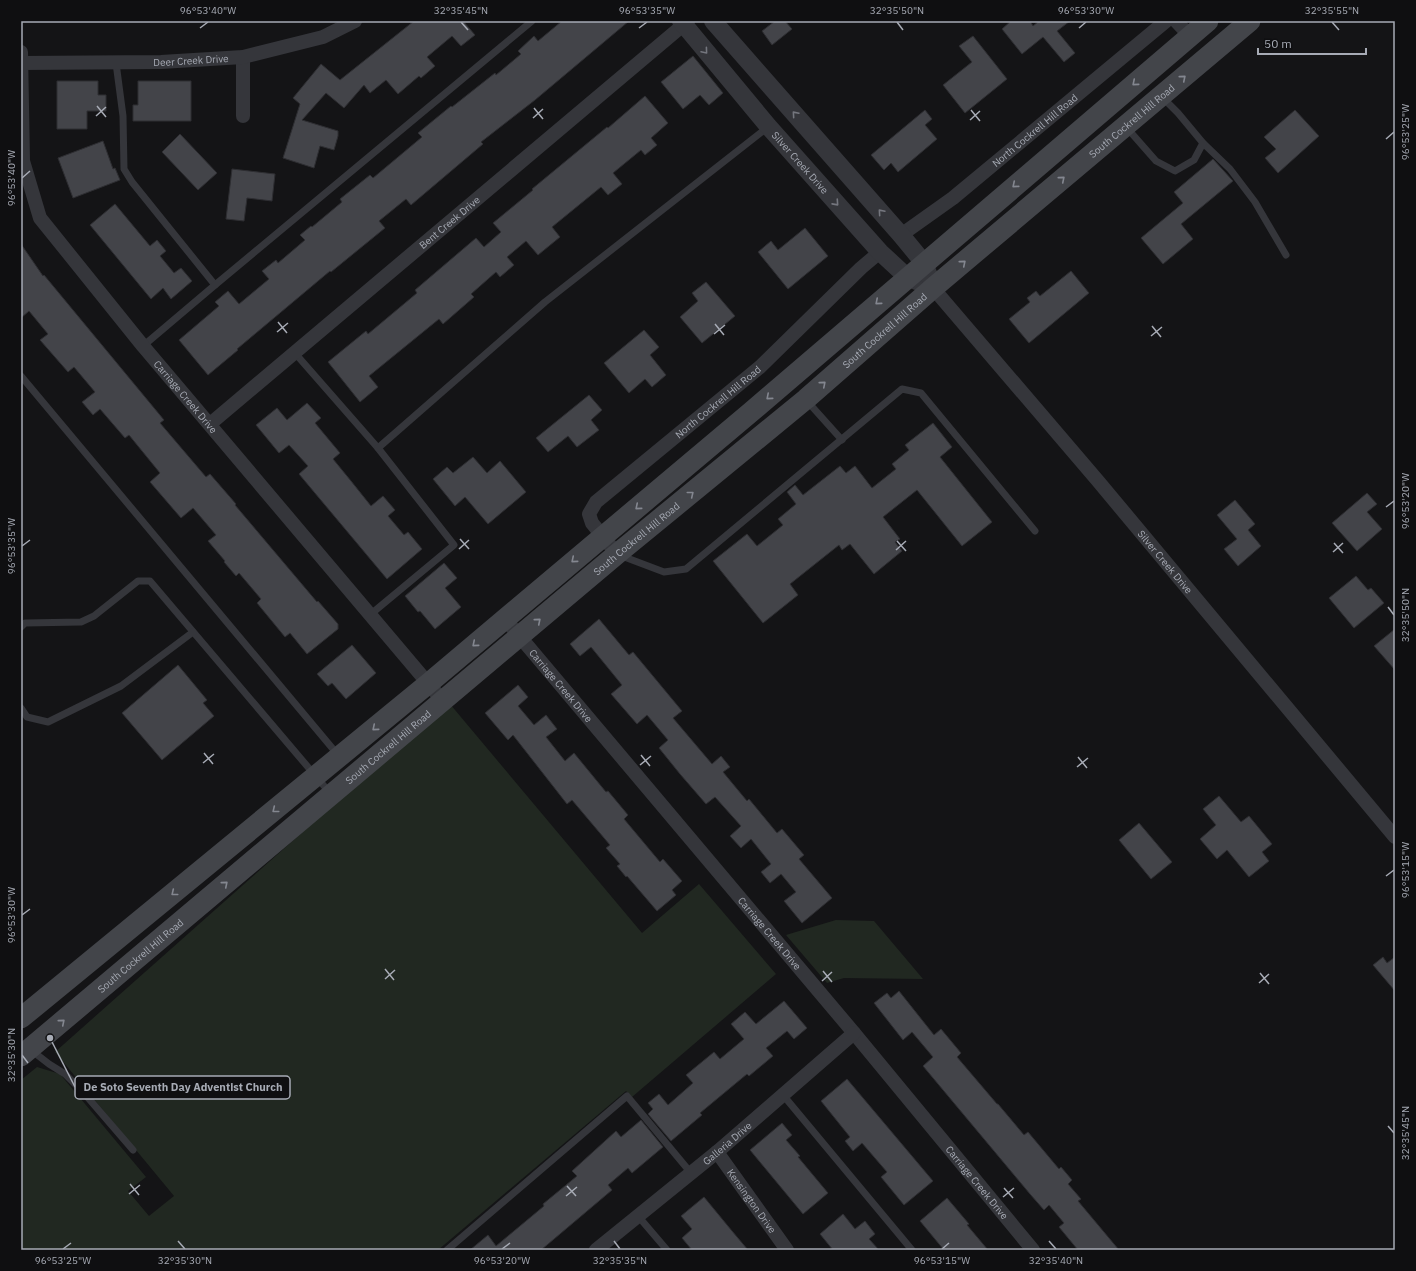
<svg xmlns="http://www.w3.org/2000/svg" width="1416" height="1271" font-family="'IBM Plex Sans',sans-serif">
	<rect width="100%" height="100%" fill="#141416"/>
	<g fill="#212821">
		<polygon points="450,704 642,933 699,884 776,974 632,1097 626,1091 438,1250 21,1250 21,1080 37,1067 60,1074 146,1177 128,1191 149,1216 174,1196 55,1052 369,773"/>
		<polygon points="836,920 874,921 923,979 844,978 827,983 786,935"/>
	</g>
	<g fill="#434449" stroke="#2e2e32">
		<polygon points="414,21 463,21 475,35 461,46 452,36 427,57 435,66 421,78 419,76 398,94 386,80 370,93 364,85 344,108 326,93 302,120 338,131 338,136 334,150 320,146 314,168 283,158 300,104 293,98 321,64 340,80"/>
		<polygon points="562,21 629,21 535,100 481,142 483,144 411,205 406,199 379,221 385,228 331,272 330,271 237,349 238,350 208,375 179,340 219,306 215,302 228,291 239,304 269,279 262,271 276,260 278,263 305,240 300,235 311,226 312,227 342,202 340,199 370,175 373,178 422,137 418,133 451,106 452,107 495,73 496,75 521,54 518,51 534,36 538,41"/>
		<polygon points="775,21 785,21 792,29 772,45 762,31"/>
		<polygon points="1011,21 1030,21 1033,26 1039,21 1070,21 1057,31 1075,53 1064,62 1043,37 1022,54 1002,29"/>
		<polygon points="973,36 1007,79 965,113 943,85 972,62 959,46"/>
		<polygon points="693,56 723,93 709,105 700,95 683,109 661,82"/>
		<polygon points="57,81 98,81 98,95 106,95 106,111 87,111 87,129 57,129"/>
		<polygon points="138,81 191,81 191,121 133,121 133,105 138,105"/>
		<polygon points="645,96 668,123 651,138 657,145 645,155 641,150 613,173 622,184 608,195 601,187 552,227 560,237 538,255 526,241 507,257 514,265 500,277 496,272 471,294 474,297 443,324 439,319 369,376 378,387 360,402 328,362 366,331 368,334 417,293 415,290 476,238 484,247 501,232 493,223 533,190 532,189 607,127 608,128"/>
		<polygon points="925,110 932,119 925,125 937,139 898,172 891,163 884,170 871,155"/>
		<polygon points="1295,110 1319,136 1278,173 1265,158 1276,149 1264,137"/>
		<polygon points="180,134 217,173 198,190 162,152"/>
		<polygon points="103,141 113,169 115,168 120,180 73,198 58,158"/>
		<polygon points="1213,159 1233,181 1181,224 1193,239 1163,264 1141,238 1183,203 1174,192"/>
		<polygon points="232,169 275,174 272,201 247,198 244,221 226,219"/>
		<polygon points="115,204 150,246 157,240 166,251 160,256 174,273 181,268 192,281 171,299 163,288 151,299 90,225"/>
		<polygon points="805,228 828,256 788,289 758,252 771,241 778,250"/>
		<polygon points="21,244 43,276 44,275 164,420 160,423 206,477 210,474 236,504 235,505 317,602 318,601 338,624 338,629 307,654 290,633 285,637 257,603 261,599 239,573 236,576 224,562 225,561 208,541 216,535 193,508 181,518 150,482 160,473 129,435 125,438 100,409 93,415 82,402 95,392 74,367 68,372 40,340 48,334 29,311 21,318"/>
		<polygon points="1071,271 1089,293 1029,343 1009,319 1030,302 1027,298 1036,291 1040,296"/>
		<polygon points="706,282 735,316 702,343 680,317 698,301 692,293"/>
		<polygon points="644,330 659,347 650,355 666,375 652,387 645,379 629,393 604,363"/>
		<polygon points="589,395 602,410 591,420 599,430 577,447 568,436 548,452 536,438"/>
		<polygon points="307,403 321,418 315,423 340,453 333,459 351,481 371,506 383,496 395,510 388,516 404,535 408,532 422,549 387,579 299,474 308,466 289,445 279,453 256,425 277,408 287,420"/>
		<polygon points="933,423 952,447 940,457 992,522 962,546 917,490 883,517 900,539 895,542 902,551 874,574 850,544 842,550 839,545 790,584 798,595 763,623 713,561 747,534 757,546 783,525 778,519 796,504 787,492 795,485 803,495 840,466 846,473 855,466 872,488 896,469 892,464 909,450 905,445"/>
		<polygon points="473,457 487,473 500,461 526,492 488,524 465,497 455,506 433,479 447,467 453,473"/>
		<polygon points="1367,493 1377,504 1367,512 1382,529 1357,551 1332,523"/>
		<polygon points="1235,500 1255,524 1248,530 1261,546 1238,566 1224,549 1237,539 1217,515"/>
		<polygon points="444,563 457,578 445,588 461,607 435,629 420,611 418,612 405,596"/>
		<polygon points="1356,576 1368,590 1371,588 1384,603 1354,628 1329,598"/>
		<polygon points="599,619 629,655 633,652 682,711 673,718 712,764 721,756 730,767 723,772 747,801 749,799 777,833 782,829 804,855 799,859 832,898 802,923 784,901 796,892 781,874 770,883 761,872 771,864 751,839 741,848 730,836 741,826 715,797 706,804 680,774 659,748 668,740 647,715 637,724 611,694 622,685 591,647 580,656 570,644"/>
		<polygon points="1395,629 1395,670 1374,646"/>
		<polygon points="352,645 376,673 346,699 332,683 328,686 317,674"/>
		<polygon points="178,665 207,700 203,703 214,716 162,760 122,713"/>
		<polygon points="518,685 528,697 518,706 534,725 546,715 557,729 546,737 565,761 574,753 606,792 608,791 628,815 624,819 660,862 663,859 682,881 672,890 676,895 657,911 627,876 626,877 617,866 620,864 606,848 610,845 572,800 567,804 513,735 508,740 485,713"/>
		<polygon points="1219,796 1241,822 1249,816 1272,844 1262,852 1269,861 1249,877 1227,850 1217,859 1200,839 1216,825 1203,809"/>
		<polygon points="1139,823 1172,862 1151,879 1119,840"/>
		<polygon points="1383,957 1387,963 1395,957 1395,991 1373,965"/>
		<polygon points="899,991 934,1035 941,1029 961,1053 957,1057 997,1104 998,1104 1024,1135 1028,1132 1059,1169 1061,1167 1072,1180 1068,1184 1081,1199 1078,1201 1119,1250 1078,1250 1059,1227 1064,1223 1049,1205 1044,1210 1030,1194 923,1066 933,1057 912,1032 903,1040 874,1003 887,993 891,998"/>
		<polygon points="784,1001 807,1028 794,1039 787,1031 766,1048 773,1056 749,1076 747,1074 700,1113 702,1115 671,1141 648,1114 653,1109 648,1103 659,1094 668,1105 693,1083 686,1075 714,1052 720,1059 744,1039 731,1024 745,1012 756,1024"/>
		<polygon points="847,1079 933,1181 904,1205 881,1177 887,1172 862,1143 853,1151 845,1141 850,1137 821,1101"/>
		<polygon points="641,1120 663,1147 632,1173 628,1168 608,1185 612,1190 541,1250 470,1250 488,1235 496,1246 544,1206 543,1204 577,1176 572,1171 616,1131 621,1137"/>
		<polygon points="782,1123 792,1135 786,1140 800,1156 798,1157 828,1193 803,1214 750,1150"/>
		<polygon points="704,1197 732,1231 748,1250 692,1250 682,1238 692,1229 681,1216"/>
		<polygon points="947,1198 969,1224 967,1225 988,1250 944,1250 920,1221"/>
		<polygon points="843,1214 855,1229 865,1221 875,1234 869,1239 879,1250 833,1250 820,1234"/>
	</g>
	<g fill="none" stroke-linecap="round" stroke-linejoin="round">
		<g stroke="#35363b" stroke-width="7">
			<polyline points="116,63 123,116 124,169 132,182 215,285"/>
			<polyline points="1163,98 1178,113 1203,143 1230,169 1255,202 1286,255"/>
			<polyline points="1127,128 1156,161 1175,171 1194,160 1203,143"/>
			<polyline points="143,346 215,285 532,21"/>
			<polyline points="294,352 378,448 454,545 371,614"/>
			<polyline points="21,376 338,755"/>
			<polyline points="807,401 842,440"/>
			<polyline points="378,448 545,302 768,127"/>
			<polyline points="619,555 664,572 686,569 902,389 921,393 1035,531"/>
			<polyline points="21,627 25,623 81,622 94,616 138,581 150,581 330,793"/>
			<polyline points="21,708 27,717 48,722 121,686 193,632"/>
			<polyline points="31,1050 49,1064 65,1074 83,1092 133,1150"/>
			<polyline points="783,1095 912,1250"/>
			<polyline points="638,1216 667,1250"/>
			<polyline points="447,1250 627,1096 691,1173"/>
		</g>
		<g stroke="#35363b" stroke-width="14">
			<polyline points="1176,21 1190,36"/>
			<path id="s1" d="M21,52L23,161L40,218L143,346L443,701"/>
			<polyline points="243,57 243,116"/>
			<path id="s2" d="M21,63L161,62L243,57L323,37L355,21"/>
			<path id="s3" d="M901,235L953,198L1166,21"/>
			<path id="s4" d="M933,288L1098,481L1395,837"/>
			<path id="s5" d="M210,424L688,21"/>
			<path id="s6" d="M617,554L592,523L589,514L596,502L760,367L861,268L880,252"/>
			<path id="s7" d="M505,619L854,1033L1033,1250"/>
			<path id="s8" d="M717,1152L787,1250"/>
			<path id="s9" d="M596,1250L717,1152L854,1033"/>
		</g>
		<g stroke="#35363b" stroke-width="18">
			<path id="s10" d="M681,21L768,126L880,252L907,277L933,288"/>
			<polyline points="713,21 901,235 924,263 929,276"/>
		</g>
		<g stroke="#43454a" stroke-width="21">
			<polyline points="21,1018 429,683 751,412 1208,21"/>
			<path id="s11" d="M21,1056L617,554L806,399L933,288L1250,21"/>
		</g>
	</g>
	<defs><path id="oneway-chevron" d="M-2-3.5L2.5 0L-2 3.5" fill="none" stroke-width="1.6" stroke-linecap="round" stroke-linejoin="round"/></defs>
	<g stroke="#74767e">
		<use href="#oneway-chevron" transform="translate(705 51) rotate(50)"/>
		<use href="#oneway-chevron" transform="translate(795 114) rotate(-131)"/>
		<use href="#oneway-chevron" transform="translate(836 203) rotate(48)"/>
		<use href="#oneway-chevron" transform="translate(881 212) rotate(-131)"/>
	</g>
	<g stroke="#848790">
		<use href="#oneway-chevron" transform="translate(1183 78) rotate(-40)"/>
		<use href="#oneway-chevron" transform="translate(1135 83) rotate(140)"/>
		<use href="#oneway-chevron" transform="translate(1062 179) rotate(-40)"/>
		<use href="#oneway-chevron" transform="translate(1015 185) rotate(140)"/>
		<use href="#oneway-chevron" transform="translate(963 263) rotate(-40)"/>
		<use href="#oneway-chevron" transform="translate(878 302) rotate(139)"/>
		<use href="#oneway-chevron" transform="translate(823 384) rotate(-41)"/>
		<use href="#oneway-chevron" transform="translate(769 397) rotate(139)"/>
		<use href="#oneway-chevron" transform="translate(691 494) rotate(-39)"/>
		<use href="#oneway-chevron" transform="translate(638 507) rotate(140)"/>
		<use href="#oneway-chevron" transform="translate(574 560) rotate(140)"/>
		<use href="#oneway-chevron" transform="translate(538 621) rotate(-40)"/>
		<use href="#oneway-chevron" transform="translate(475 644) rotate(140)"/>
		<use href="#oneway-chevron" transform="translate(375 728) rotate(140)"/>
		<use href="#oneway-chevron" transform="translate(275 810) rotate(141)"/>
		<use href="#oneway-chevron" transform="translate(225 884) rotate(-40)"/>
		<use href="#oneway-chevron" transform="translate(174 893) rotate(141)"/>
		<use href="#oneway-chevron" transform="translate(62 1022) rotate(-40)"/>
	</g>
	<path fill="none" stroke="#a7abb5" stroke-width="1.5" d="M461,22L468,30M897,22L903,30M1332,22L1339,30M200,28L208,22M639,28L647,22M1079,28L1086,22M97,106L106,117M534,108L543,119M971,110L980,121M96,116L106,107M533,118L543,109M970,120L980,111M1386,139L1394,132M22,178L30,171M278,322L287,333M715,324L724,335M1152,326L1161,337M277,332L288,323M714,334L725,325M1151,336L1162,327M1386,507L1394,501M460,539L469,549M897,541L906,551M1334,543L1343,553M22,546L30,540M459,549L469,540M896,550L906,541M1333,552L1343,543M1388,607L1394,615M204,753L213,764M641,755L650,766M1078,757L1087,768M203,763L214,754M640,765L651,756M1077,767L1088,758M1386,876L1394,870M22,915L30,909M385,969L394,980M823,971L832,982M1260,973L1269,984M385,979L395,970M822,981L832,972M1259,983L1269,974M22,1055L28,1063M1388,1126L1394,1133M130,1184L139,1195M567,1186L576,1196M1004,1188L1013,1198M129,1194L140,1185M566,1196L577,1187M1003,1197L1014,1188M178,1241L185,1249M614,1241L620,1249M1049,1241L1056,1249M63,1249L71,1243M502,1249L510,1243M942,1249L949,1243"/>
	<g text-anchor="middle" stroke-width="4" stroke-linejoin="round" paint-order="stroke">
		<g font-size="10" fill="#a7abb5" stroke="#0f0f11">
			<text dy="4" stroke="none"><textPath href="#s2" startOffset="170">Deer Creek Drive</textPath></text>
			<text dy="4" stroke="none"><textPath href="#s11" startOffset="1452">South Cockrell Hill Road</textPath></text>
			<text dy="4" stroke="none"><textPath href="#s3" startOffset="170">North Cockrell Hill Road</textPath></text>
			<text dy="4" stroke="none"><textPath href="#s10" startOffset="185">Silver Creek Drive</textPath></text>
			<text dy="4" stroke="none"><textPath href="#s5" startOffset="313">Bent Creek Drive</textPath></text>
			<text dy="4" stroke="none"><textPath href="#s11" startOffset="1128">South Cockrell Hill Road</textPath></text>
			<text dy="4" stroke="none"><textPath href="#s1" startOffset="399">Carriage Creek Drive</textPath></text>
			<text dy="4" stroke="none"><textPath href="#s6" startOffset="221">North Cockrell Hill Road</textPath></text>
			<text dy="4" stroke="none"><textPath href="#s11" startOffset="804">South Cockrell Hill Road</textPath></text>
			<text dy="4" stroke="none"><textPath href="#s4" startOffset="359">Silver Creek Drive</textPath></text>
			<text dy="4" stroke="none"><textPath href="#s7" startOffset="87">Carriage Creek Drive</textPath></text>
			<text dy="4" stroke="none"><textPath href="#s11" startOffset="480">South Cockrell Hill Road</textPath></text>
			<text dy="4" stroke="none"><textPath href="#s7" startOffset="411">Carriage Creek Drive</textPath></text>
			<text dy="4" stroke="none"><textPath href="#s11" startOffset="156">South Cockrell Hill Road</textPath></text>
			<text dy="4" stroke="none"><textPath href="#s9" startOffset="169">Galleria Drive</textPath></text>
			<text dy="4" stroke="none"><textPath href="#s7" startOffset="735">Carriage Creek Drive</textPath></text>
			<text dy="4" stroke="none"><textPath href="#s8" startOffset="60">Kensington Drive</textPath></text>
		</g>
	</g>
	<path fill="none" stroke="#a7abb5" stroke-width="1.5" d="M50 1038L75 1087"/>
	<circle fill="#a7abb5" stroke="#0f0f11" stroke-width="1.5" cx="50" cy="1038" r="4"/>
	<rect fill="#0f0f11" stroke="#a7abb5" stroke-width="1.5" x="75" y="1076" width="215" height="23" rx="4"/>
	<g font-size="11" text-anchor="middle" font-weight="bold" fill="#a7abb5">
		<text x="183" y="1091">De Soto Seventh Day Adventist Church</text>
	</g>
	<rect width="1416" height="1271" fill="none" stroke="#0f0f11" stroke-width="44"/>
	<path d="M1258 48v6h108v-6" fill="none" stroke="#a7abb5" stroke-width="2"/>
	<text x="1264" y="48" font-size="12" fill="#a7abb5" stroke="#0f0f11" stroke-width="3" paint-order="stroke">50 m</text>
	<rect x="22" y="22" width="1372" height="1227" fill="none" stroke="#a7abb5" stroke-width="1.5"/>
	<g font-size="10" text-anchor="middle" fill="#a7abb5">
		<text x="208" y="14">96°53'40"W</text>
		<text x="461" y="14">32°35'45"N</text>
		<text x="647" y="14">96°53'35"W</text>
		<text x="897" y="14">32°35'50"N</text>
		<text x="1086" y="14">96°53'30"W</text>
		<text x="1332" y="14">32°35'55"N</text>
		<text transform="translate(1405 132) rotate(-90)" y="4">96°53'25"W</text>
		<text transform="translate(11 178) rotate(-90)" y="4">96°53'40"W</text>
		<text transform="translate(1405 501) rotate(-90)" y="4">96°53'20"W</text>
		<text transform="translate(11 546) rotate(-90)" y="4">96°53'35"W</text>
		<text transform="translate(1405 615) rotate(-90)" y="4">32°35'50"N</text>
		<text transform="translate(1405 870) rotate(-90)" y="4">96°53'15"W</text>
		<text transform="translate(11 915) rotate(-90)" y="4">96°53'30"W</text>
		<text transform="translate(11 1055) rotate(-90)" y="4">32°35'30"N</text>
		<text transform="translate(1405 1133) rotate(-90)" y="4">32°35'45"N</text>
		<text x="63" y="1264">96°53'25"W</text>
		<text x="185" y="1264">32°35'30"N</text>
		<text x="502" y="1264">96°53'20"W</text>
		<text x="620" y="1264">32°35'35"N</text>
		<text x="942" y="1264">96°53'15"W</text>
		<text x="1056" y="1264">32°35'40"N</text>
	</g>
</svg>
